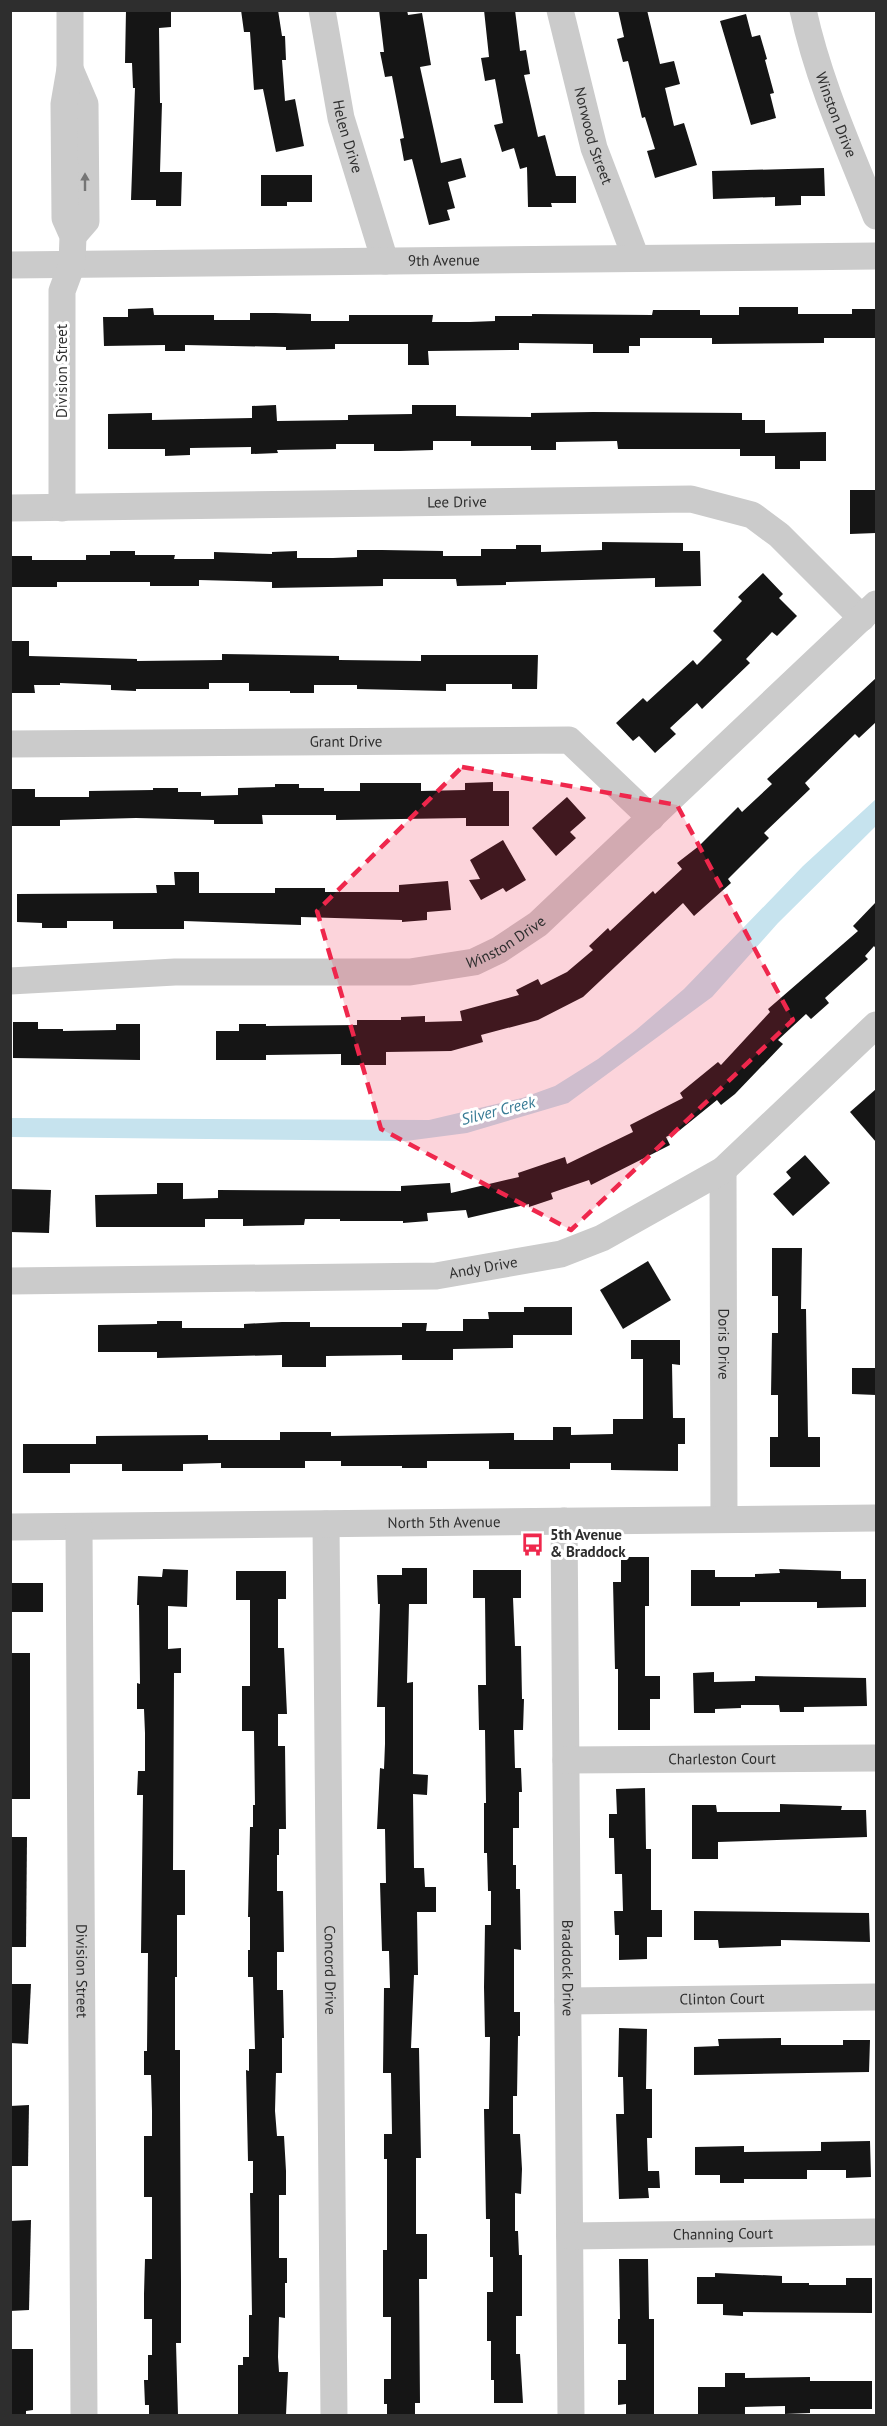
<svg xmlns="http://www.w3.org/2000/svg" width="887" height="2426" font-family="'PT Sans',sans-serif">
	<rect width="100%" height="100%" fill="#fff"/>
	<polygon fill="#c6e3ee" points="876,799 876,826 778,923 712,997 568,1103 467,1133 406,1141 11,1137 11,1118 429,1120 522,1098 555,1086 598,1059 636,1030 684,989 803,866"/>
	<g fill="#151515">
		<polygon points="126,10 171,10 171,27 159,28 160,103 162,103 160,172 182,172 181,206 156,206 156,200 131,200 135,88 133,88 132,63 125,63"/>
		<polygon points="241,10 278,10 282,36 285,36 286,60 282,60 285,101 295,99 304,146 276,152 263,89 254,90 250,32 244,32"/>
		<polygon points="379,10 407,10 408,15 422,13 431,65 420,67 441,163 461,158 466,177 448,182 455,208 447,210 450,220 429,225 412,159 404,161 400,139 404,138 392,76 385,77 380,52 384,52"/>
		<polygon points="484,10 515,10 520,51 526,50 530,74 524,75 538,137 545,135 556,176 576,176 576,203 551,203 552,207 528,207 527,167 520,169 514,148 502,152 494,125 503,123 495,79 485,81 481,58 489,57"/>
		<polygon points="618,10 647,10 660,64 674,61 680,84 665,88 674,126 684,123 697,165 655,178 647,151 655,149 645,117 642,118 628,61 623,62 617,39 624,37"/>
		<polygon points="746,14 752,37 760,35 767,59 765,60 774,93 770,94 776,118 751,125 720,21"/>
		<polygon points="824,168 825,196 801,196 801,205 775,206 775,197 713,199 712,171"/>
		<polygon points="261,175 312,175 312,202 287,202 287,206 261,206"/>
		<polygon points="739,307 798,307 798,314 852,314 852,309 876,309 876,338 824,338 824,343 712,344 712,338 640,338 640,346 629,346 629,353 593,353 593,344 519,343 519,350 428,351 429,365 408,365 408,344 335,344 335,349 286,350 286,347 185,345 185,351 165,351 165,345 104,346 103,317 128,317 128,309 153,308 154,315 214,315 214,320 250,320 250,313 275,313 311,314 311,321 349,321 349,315 433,315 432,322 470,322 495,321 495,316 532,316 532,314 652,315 653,310 700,310 700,315 739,315"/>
		<polygon points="276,405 277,421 348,420 348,415 412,414 412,405 456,405 456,416 531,417 531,413 593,412 742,413 742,420 765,420 765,433 826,432 826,461 800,461 800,469 775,469 775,456 740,456 740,449 618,449 617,441 556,442 556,450 531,450 531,446 471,446 471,441 433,441 433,450 399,451 374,451 374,444 336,444 336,449 277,450 278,453 251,454 251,447 190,448 190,455 165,456 165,449 108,449 108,414 152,413 152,420 252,418 252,406"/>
		<polygon points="850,490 876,490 876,533 850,534"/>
		<polygon points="602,542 683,543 683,551 700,551 701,586 655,587 655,578 506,582 506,585 457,586 456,579 383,579 383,586 272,588 272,582 199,580 199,586 150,586 150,582 57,582 57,587 10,587 10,556 32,556 32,560 86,560 86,555 110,555 110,551 135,551 135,555 175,555 174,559 214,559 214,552 272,554 272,552 297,551 297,558 333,558 357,557 357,550 382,550 443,551 443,556 481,556 481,549 516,549 516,545 541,545 541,552 602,550"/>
		<polygon points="763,573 783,594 779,598 797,616 777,636 772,632 746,659 750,663 702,709 697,703 670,728 676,734 655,753 639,736 633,741 616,723 643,698 647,702 693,660 697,665 722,640 713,631 742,601 738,597"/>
		<polygon points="10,641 29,641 29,656 137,659 137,661 222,660 222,654 339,656 339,660 421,661 421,655 538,655 537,689 512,689 512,684 446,684 446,691 357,689 357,685 314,685 314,693 290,693 290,691 249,691 249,683 209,683 209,689 136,689 136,691 111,690 111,685 60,683 60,685 34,685 35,693 10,693"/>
		<polygon points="876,678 876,722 859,738 855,734 805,783 810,789 764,833 769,838 728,879 731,883 694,916 683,903 583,997 538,1020 481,1035 483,1042 451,1051 386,1052 386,1065 341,1065 341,1054 266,1055 266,1060 216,1060 216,1031 239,1031 239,1024 266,1024 266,1026 357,1025 357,1020 401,1020 401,1017 425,1016 425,1022 462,1021 460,1011 519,995 516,990 538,979 541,985 567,972 593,950 589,946 608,928 610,931 653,891 655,894 682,869 677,863 699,846 738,807 742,812 772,784 767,779"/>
		<polygon points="493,782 493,791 509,791 509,826 466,826 466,818 336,820 336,815 262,815 263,824 214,824 214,820 136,818 60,820 60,826 11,826 11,789 35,789 35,797 89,797 89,791 153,790 153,788 178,788 178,792 201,792 201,796 238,795 238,788 275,787 275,784 299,784 299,788 324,788 324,791 360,791 360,783 421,783 421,791 465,790 465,783"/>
		<polygon points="567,797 586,818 570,832 576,838 556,856 532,828"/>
		<polygon points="503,840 526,880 506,892 503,888 481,900 469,880 480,879 470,860"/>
		<polygon points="174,872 199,872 199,893 275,893 275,888 325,888 325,892 399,892 399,885 448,881 451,910 427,912 427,920 402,922 402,920 301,917 301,925 184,921 184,929 113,929 113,921 67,921 67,928 42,928 42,923 17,922 17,894 157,893 156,885 175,885"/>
		<polygon points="876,902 876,949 874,946 865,956 868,959 825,998 829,1003 811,1019 806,1014 778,1040 783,1044 735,1094 721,1105 717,1100 680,1130 666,1137 670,1145 591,1185 589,1180 551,1193 553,1199 529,1207 529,1204 468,1218 466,1210 427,1213 428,1221 403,1223 403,1221 340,1221 340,1219 305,1219 304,1225 243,1226 243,1219 205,1219 205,1227 96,1227 95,1195 157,1194 157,1183 183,1183 183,1199 218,1198 218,1190 401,1191 401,1186 450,1183 451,1193 519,1177 518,1173 565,1157 567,1164 633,1132 630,1125 683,1098 680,1093 718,1062 721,1065 770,1012 768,1009 858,931 853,926"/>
		<polygon points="13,1022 38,1022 38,1029 63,1029 63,1031 116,1030 116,1024 140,1024 140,1060 13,1058"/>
		<polygon points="876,1089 876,1142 850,1112"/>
		<polygon points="805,1155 830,1183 793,1216 773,1194 791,1178 786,1172"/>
		<polygon points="10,1189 51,1190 49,1233 10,1232"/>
		<polygon points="772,1248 802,1248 801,1309 806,1309 808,1437 820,1437 820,1467 770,1467 770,1437 778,1437 778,1395 771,1395 772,1333 778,1333 778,1296 772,1296"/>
		<polygon points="648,1261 671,1300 623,1329 600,1290"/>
		<polygon points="524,1307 572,1307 572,1335 513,1335 513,1348 453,1349 453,1360 402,1360 402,1355 326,1356 326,1367 282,1367 282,1355 157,1358 157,1352 98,1352 98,1325 157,1324 157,1321 182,1321 182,1328 244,1328 244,1324 282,1322 310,1322 310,1327 402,1327 402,1323 427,1323 426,1331 463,1331 463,1319 489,1319 488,1312 524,1312"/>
		<polygon points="631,1340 680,1340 680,1365 672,1364 673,1418 685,1418 685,1444 678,1444 678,1471 611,1470 611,1463 570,1463 570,1469 489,1469 489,1461 427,1461 427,1468 402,1468 402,1466 341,1466 341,1461 305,1461 305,1468 221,1468 221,1463 183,1464 183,1471 122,1471 122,1464 70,1464 70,1473 23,1473 23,1444 96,1444 96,1436 208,1435 208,1440 280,1440 280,1432 331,1432 331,1436 514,1433 514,1440 553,1440 553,1427 571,1427 571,1435 613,1434 613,1419 643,1419 643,1359 631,1359"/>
		<polygon points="852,1368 876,1368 876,1395 852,1394"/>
		<polygon points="621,1557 649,1557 649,1606 645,1606 645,1676 660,1676 660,1699 650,1699 650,1730 618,1730 618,1669 615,1669 613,1582 621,1582"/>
		<polygon points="402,1568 427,1568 427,1604 409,1604 407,1683 413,1682 413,1774 428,1775 427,1795 413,1794 414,1868 424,1868 425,1887 436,1887 436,1912 417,1912 418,1975 414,1975 411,2048 419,2048 421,2158 416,2158 416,2234 427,2234 427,2279 419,2279 420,2403 415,2403 415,2415 387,2415 387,2404 384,2404 384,2379 391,2379 391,2317 383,2317 383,2250 387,2250 387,2159 384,2159 384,2134 392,2134 391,2073 383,2073 384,1988 390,1988 389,1951 382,1951 380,1883 386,1883 385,1829 377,1829 380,1768 384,1769 385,1744 385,1707 377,1707 380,1604 378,1604 377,1575 402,1575"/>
		<polygon points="163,1569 188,1570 187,1607 168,1606 168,1649 181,1648 181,1673 174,1673 173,1870 185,1870 185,1915 177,1915 177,1977 175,1977 175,2050 180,2050 180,2099 181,2283 181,2343 176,2343 178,2415 149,2415 149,2405 145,2405 144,2380 148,2380 148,2355 152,2355 152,2319 144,2319 144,2294 145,2259 152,2259 152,2197 144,2197 144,2136 152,2136 152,2111 151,2075 144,2075 144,2051 147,2051 148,1953 141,1953 143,1795 137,1795 138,1771 145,1771 145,1733 144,1709 137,1709 137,1683 140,1684 139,1605 137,1605 138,1576 162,1577"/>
		<polygon points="779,1569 841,1571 841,1579 866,1579 866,1607 817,1608 817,1602 740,1602 740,1606 691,1606 691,1570 715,1570 715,1577 755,1577 755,1574 780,1573"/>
		<polygon points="473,1570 521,1570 521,1598 513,1598 515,1646 521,1646 522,1699 524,1699 523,1730 514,1730 515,1768 521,1768 522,1792 519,1792 519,1828 513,1828 513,1865 516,1865 516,1889 520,1889 521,1950 514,1949 514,2012 520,2012 520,2036 518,2036 517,2096 513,2096 513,2134 520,2134 522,2169 521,2194 515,2193 515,2231 518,2231 519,2255 522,2255 522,2316 516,2316 516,2354 520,2354 523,2403 494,2403 494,2380 491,2380 491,2341 487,2341 487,2292 493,2292 493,2257 490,2257 490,2219 486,2219 484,2109 489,2109 490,2037 485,2037 484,1987 485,1925 491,1925 491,1891 488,1891 487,1853 484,1853 484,1803 486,1803 485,1730 479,1730 478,1685 486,1685 485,1598 473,1598"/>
		<polygon points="236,1571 286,1571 286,1599 278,1599 278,1648 284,1648 287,1714 278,1714 278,1746 285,1746 286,1829 279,1829 279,1855 277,1855 277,1891 283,1891 284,1952 277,1952 277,1990 283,1990 284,2038 282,2038 282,2073 276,2073 275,2111 277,2136 284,2136 286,2171 286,2195 279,2195 279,2258 287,2258 287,2283 285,2283 285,2318 279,2317 278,2357 279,2372 288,2372 286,2415 238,2415 238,2365 243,2365 243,2357 249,2357 249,2315 252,2315 250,2193 253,2193 253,2161 248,2161 246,2070 249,2071 249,2049 255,2049 253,1977 248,1977 248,1950 250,1950 250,1917 248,1917 250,1827 253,1827 253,1805 255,1805 254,1731 242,1731 242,1686 250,1686 250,1600 236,1600"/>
		<rect x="10" y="1583" width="33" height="29"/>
		<rect x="10" y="1653" width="20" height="146"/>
		<polygon points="714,1672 714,1682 755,1681 755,1676 866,1678 867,1706 804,1707 804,1712 780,1712 779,1705 741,1705 741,1708 715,1709 715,1713 694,1713 693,1673"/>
		<polygon points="645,1788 646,1849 651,1849 651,1910 662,1910 662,1937 647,1937 647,1959 619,1960 619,1935 615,1935 614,1911 623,1911 622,1874 615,1874 614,1838 609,1838 609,1814 617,1814 616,1789"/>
		<polygon points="780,1804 842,1806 841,1810 866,1810 867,1837 718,1842 718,1859 692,1859 692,1805 716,1805 717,1812 780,1812"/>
		<polygon points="10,1837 27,1837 26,1947 10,1947"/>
		<polygon points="694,1911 869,1913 870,1942 781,1940 781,1946 719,1948 718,1940 694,1940"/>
		<polygon points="10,1984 31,1984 28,2044 10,2043"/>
		<polygon points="619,2028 647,2029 646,2089 652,2089 652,2138 647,2138 648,2171 659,2171 660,2188 648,2188 649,2198 619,2199 616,2114 624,2114 623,2077 618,2077"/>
		<polygon points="781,2038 781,2045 843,2045 843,2040 870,2040 869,2072 694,2075 694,2047 719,2046 718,2039"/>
		<polygon points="29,2105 28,2166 10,2166 10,2106"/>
		<polygon points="870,2141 871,2177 846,2178 846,2170 807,2170 807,2179 744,2179 744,2183 720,2183 720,2175 695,2175 695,2147 744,2146 744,2152 821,2151 821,2142"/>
		<polygon points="31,2220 29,2310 10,2311 10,2221"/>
		<polygon points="619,2259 648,2259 649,2319 654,2319 654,2415 626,2415 626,2404 618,2405 618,2380 626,2380 626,2344 618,2344 618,2319 620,2319"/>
		<polygon points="715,2273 782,2276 782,2283 809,2283 809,2285 846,2285 846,2278 872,2278 872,2313 743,2312 743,2316 723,2315 723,2304 697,2304 697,2277 715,2277"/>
		<polygon points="10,2349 33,2349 33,2410 26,2411 26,2415 10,2415"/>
		<polygon points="725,2373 745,2373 745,2378 810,2377 810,2381 872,2381 872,2409 810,2409 810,2413 785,2414 785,2406 745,2407 745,2414 698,2414 698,2387 725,2387"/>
	</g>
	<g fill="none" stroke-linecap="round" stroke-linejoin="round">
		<g stroke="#cbcbcb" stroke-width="27">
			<path id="s1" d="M322,10L341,118L385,261"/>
			<path id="s2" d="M560,10L594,148L636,258"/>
			<path id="s3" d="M803,10C819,83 849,148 876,216"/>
			<polyline points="70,69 85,104 86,221 73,236"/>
			<path id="s4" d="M10,265L876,256"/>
			<path id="s5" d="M10,508L691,499L752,515L779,535L862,618"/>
			<polyline points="62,508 62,291 72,264 73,236 65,218 64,104 70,69 70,10"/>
			<path id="s6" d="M10,744L569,740L651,818"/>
			<path id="s7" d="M10,981L175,972H410L474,962L499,950L538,924L876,604"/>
			<path id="s8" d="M723,1170L724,1519"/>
			<path id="s9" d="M10,1281L436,1276L561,1254L602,1238L723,1170L876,1025"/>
			<path id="s10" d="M564,1521L571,2416"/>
			<path id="s11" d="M326,1524L334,2416"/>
			<path id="s12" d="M10,1527L876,1518"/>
			<path id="s13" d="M79,1527L84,2416"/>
			<path id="s14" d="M566,1760L876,1758"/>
			<path id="s15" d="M568,2001L876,1997"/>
			<path id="s16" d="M570,2236L876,2232"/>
		</g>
	</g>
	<defs><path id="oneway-solid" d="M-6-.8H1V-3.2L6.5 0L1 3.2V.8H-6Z" transform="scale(1.5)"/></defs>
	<use fill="#757575" href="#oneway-solid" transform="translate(85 182) rotate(-90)"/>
	<path fill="#ef274c" fill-opacity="0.2" stroke="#ef274c" stroke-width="4.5" stroke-dasharray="12 8" stroke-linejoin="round" d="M462,767L677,805L793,1020L571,1230L381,1129L317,911Z"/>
	<defs>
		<symbol id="bus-bare" viewBox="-9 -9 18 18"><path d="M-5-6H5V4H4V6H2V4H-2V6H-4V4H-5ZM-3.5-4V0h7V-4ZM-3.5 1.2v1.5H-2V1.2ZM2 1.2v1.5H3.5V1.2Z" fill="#ef274c" stroke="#fff" stroke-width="2.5" paint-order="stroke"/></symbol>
	</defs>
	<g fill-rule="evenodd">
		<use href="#bus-bare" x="516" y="1528" width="33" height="33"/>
	</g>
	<g text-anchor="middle" stroke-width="6" stroke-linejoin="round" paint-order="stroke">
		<g font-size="15" fill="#2e2e2e" stroke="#fff">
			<text dy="5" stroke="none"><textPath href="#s3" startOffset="110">Winston Drive</textPath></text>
			<text dy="5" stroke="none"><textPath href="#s2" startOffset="130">Norwood Street</textPath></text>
			<text dy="5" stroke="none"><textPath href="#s1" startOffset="129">Helen Drive</textPath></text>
			<text dy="5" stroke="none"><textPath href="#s4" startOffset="434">9th Avenue</textPath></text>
			<text transform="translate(62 371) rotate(-90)" y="5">Division Street</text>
			<text dy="5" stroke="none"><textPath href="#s5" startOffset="447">Lee Drive</textPath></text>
			<text dy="5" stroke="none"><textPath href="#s6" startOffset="336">Grant Drive</textPath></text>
			<text dy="5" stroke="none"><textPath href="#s7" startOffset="502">Winston Drive</textPath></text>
			<text dy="5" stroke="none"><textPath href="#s9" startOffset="474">Andy Drive</textPath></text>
			<text dy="5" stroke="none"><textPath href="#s8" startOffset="174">Doris Drive</textPath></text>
			<text dy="5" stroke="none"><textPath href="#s12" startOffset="434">North 5th Avenue</textPath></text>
			<text dy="5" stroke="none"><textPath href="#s14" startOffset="156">Charleston Court</textPath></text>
			<text dy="5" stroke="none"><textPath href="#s10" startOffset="447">Braddock Drive</textPath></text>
			<text dy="5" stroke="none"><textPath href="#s11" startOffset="446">Concord Drive</textPath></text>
			<text dy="5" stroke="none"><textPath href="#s13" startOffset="444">Division Street</textPath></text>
			<text dy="5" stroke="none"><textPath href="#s15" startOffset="154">Clinton Court</textPath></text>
			<text dy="5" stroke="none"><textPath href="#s16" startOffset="153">Channing Court</textPath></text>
		</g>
		<g font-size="15" font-weight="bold" fill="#2e2e2e" stroke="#fff" text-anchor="start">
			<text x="550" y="1540">5th Avenue<tspan x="550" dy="17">&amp; Braddock</tspan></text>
		</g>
		<g font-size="16" font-style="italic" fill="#387b95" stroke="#fff">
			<text transform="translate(498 1110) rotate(-14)" y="6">Silver Creek</text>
		</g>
	</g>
	<rect width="887" height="2426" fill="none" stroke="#2e2e2e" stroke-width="24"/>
</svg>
